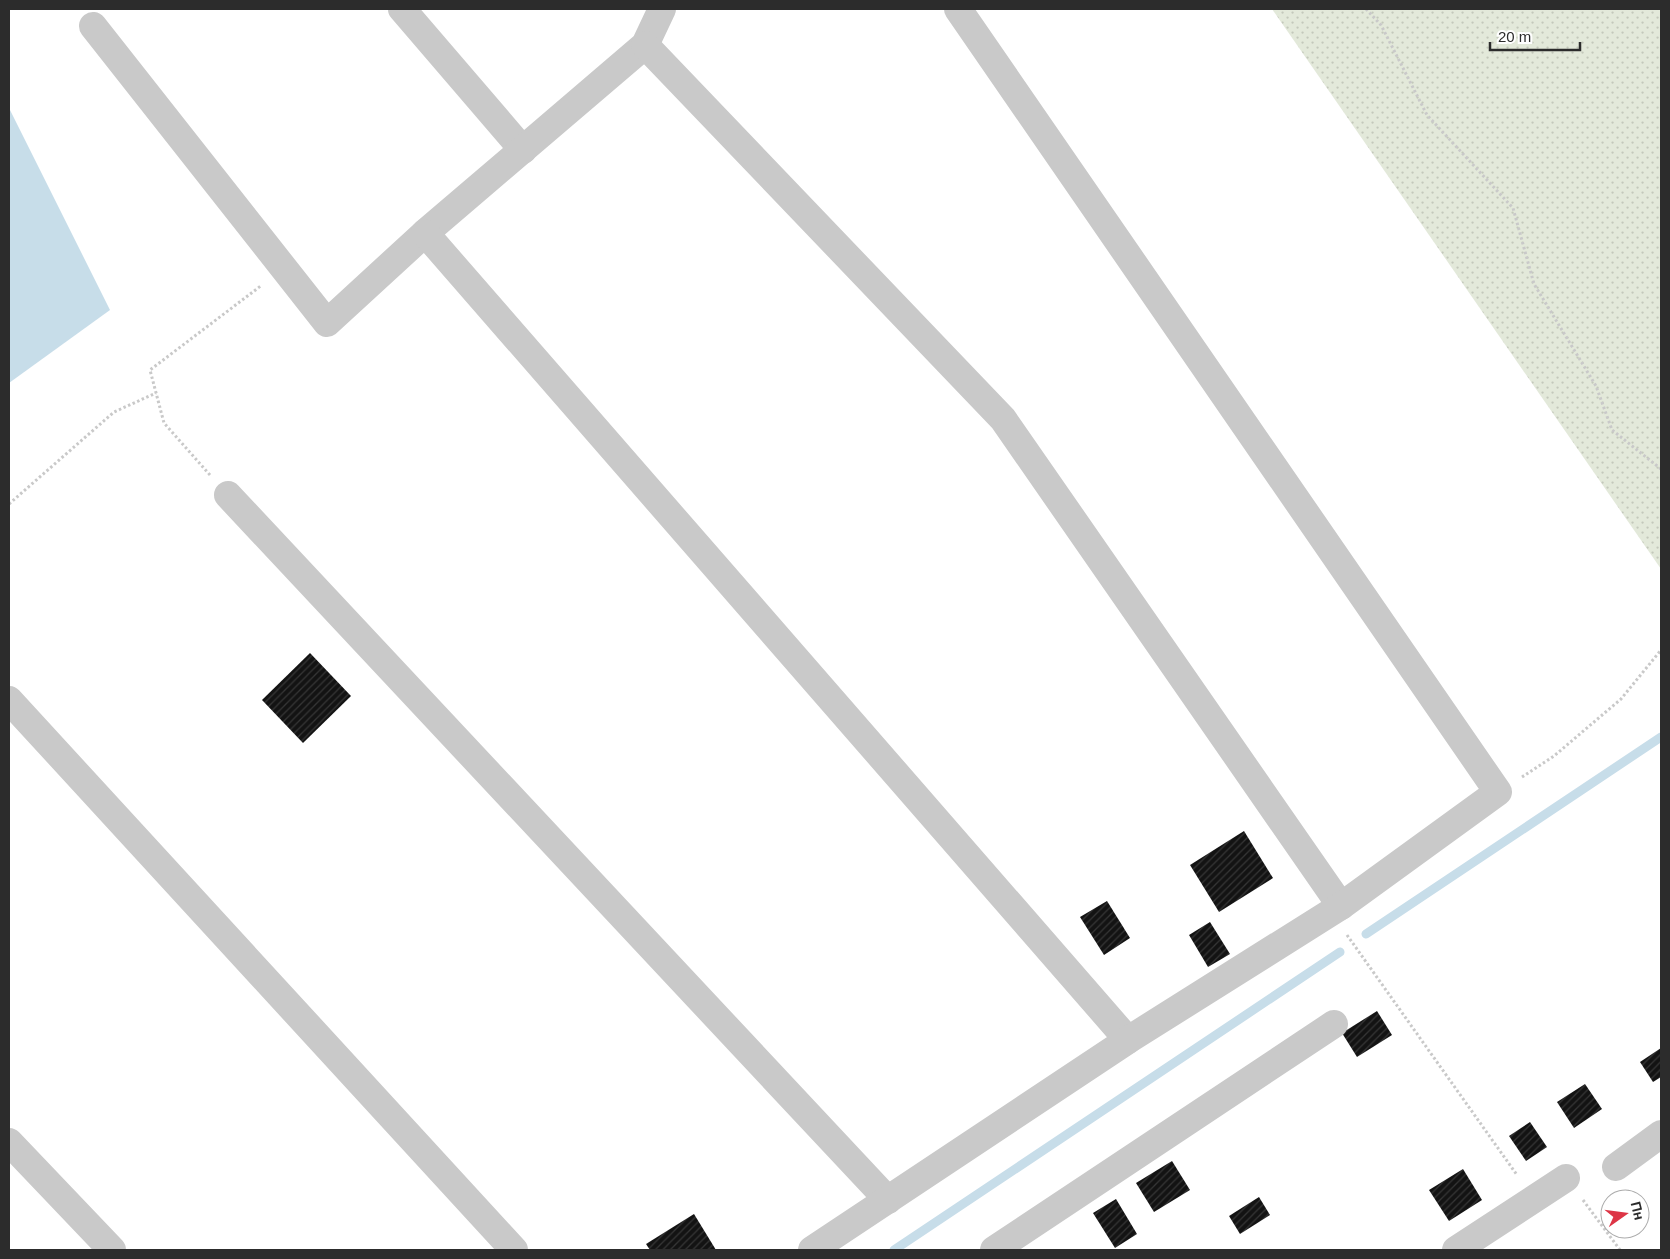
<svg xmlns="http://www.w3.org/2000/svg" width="1670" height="1259" font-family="Arial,sans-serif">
	<defs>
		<pattern id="grass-dots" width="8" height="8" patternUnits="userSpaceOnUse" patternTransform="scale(1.25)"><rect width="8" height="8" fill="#e3e9da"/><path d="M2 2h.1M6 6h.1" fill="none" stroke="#c3c8bb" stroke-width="1.8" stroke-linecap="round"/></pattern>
		<pattern id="building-hatch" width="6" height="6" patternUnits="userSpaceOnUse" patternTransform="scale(1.25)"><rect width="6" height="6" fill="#131313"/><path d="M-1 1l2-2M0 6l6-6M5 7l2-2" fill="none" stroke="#363636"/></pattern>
	</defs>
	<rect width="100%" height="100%" fill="#fff"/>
	<polygon fill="url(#grass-dots)" points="1272,9 1661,9 1661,569"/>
	<polygon fill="#c7dde9" points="9,108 110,310 9,383"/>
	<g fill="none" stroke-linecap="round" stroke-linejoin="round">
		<g stroke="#c7dde9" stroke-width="9">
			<polyline points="1366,934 1661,737"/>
			<polyline points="894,1250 1340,952"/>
		</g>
	</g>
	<g fill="url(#building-hatch)">
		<polygon points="310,653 351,696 303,743 262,700"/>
		<polygon points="1244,831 1273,878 1219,912 1190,865"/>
		<polygon points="1107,901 1130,938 1104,955 1080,917"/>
		<polygon points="1210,922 1230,954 1208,967 1189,935"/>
		<polygon points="1377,1011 1392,1035 1357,1057 1342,1033"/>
		<polygon points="1661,1048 1661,1077 1653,1082 1640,1062"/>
		<polygon points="1585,1084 1602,1109 1574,1128 1557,1102"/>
		<polygon points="1530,1122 1547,1147 1526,1161 1509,1136"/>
		<polygon points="1172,1161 1190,1190 1154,1212 1136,1183"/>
		<polygon points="1463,1169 1482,1200 1449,1221 1429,1190"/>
		<polygon points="1259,1197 1270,1215 1240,1234 1229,1216"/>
		<polygon points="1116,1199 1137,1234 1115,1248 1093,1213"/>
		<polygon points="694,1214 716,1250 650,1250 646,1244"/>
	</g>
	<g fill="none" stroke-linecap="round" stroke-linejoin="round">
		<g stroke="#c9c9c9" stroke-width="3" stroke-dasharray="2.5 2.5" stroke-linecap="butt">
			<polyline points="1366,9 1381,25 1427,115 1513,208 1534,284 1596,386 1612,430 1661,469"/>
			<polyline points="210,475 164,423 150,370 262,285"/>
			<polyline points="9,504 114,412 156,393"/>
			<polyline points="1522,777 1554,756 1621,699 1661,650"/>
			<polyline points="1347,935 1517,1175"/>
			<polyline points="1583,1200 1620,1250"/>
		</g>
		<g stroke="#c9c9c9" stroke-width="28">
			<polyline points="402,9 523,150"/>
			<polyline points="93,26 327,323 425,233 645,45 662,9"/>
			<polyline points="645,45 1003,419 1341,906"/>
			<polyline points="425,233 1128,1040"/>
			<polyline points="228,495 888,1200"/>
			<polyline points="9,700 514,1250"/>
			<polyline points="9,1142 112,1250"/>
			<polyline points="1616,1167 1661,1134"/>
			<polyline points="812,1250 1128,1040 1341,906 1498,792 958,9"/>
			<polyline points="994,1250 1334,1024"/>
			<polyline points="1456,1250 1566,1178"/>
		</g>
	</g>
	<rect width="1670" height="1259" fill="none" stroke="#2c2c2c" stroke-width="20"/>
	<g transform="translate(1625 1214) rotate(76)"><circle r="24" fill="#ffffff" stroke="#ababab"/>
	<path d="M0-4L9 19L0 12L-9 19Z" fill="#dd3546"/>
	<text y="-8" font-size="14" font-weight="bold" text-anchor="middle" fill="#2c2c2c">Пн</text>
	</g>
	<path d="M1490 42v8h90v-8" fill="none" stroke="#2c2c2c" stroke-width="2.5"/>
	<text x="1498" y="42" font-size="15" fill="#2c2c2c" stroke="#ffffff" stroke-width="4" paint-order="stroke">20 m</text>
</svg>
